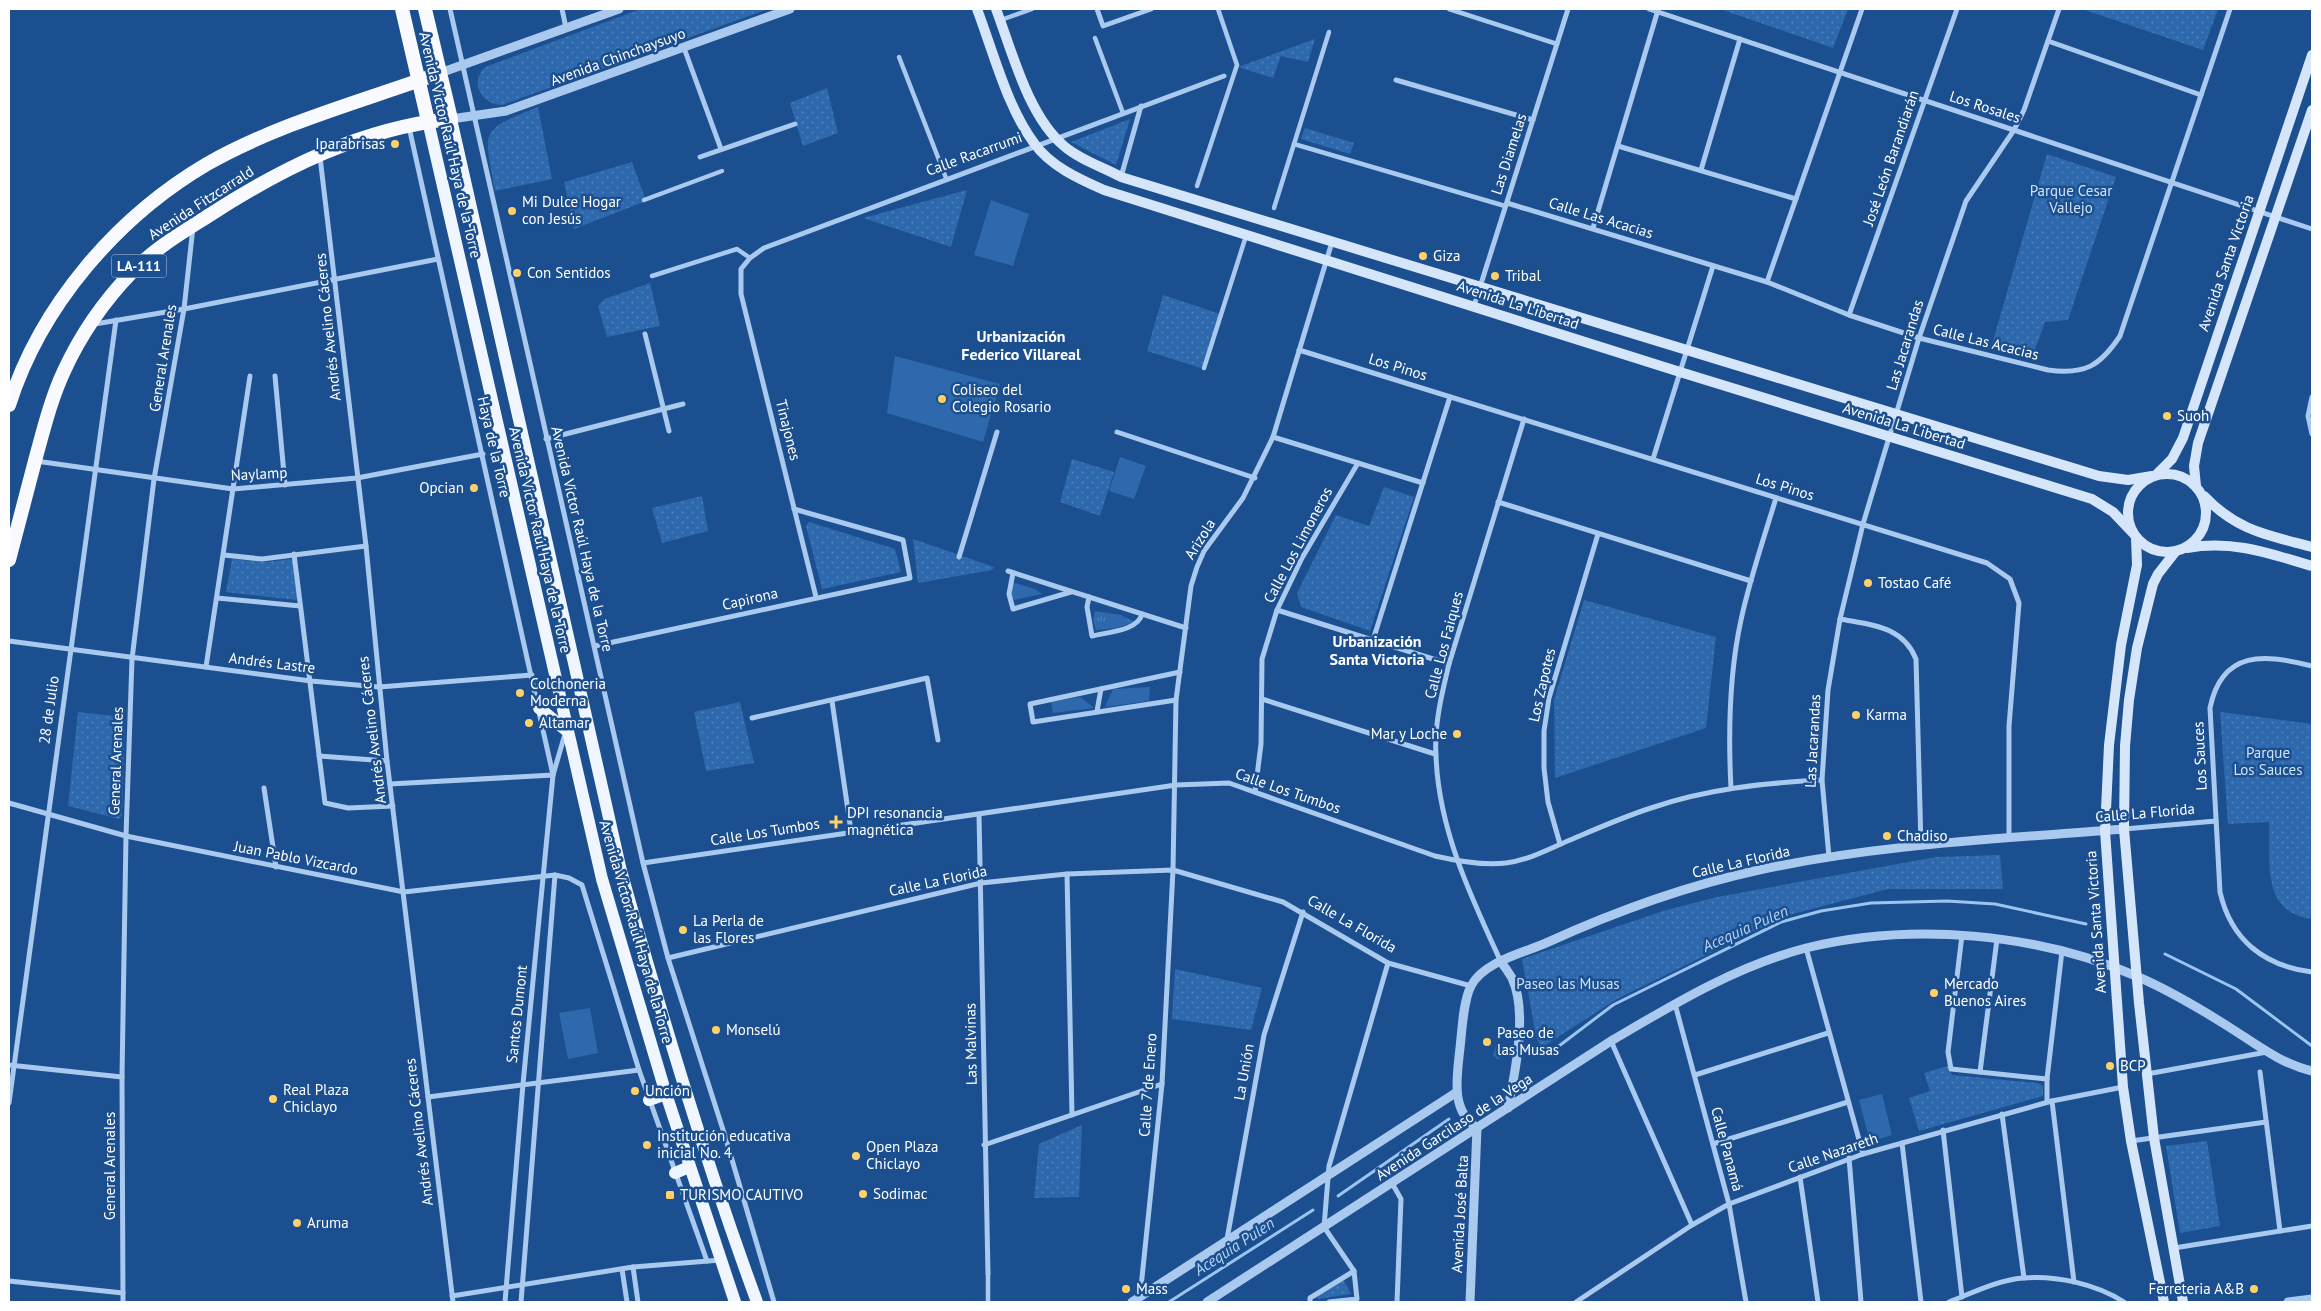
<svg xmlns="http://www.w3.org/2000/svg" width="2321" height="1311" font-family="'PT Sans',sans-serif">
	<defs>
		<pattern id="grass-tufts" width="24" height="20" patternUnits="userSpaceOnUse" patternTransform="scale(1.25)"><rect width="24" height="20" fill="#2e69ad"/><path d="M3 7l-1-3M5 7V3M7 7l1-3M15 17l-1-3M17 17v-4M19 17l1-3" fill="none" stroke="#4d80b9"/></pattern>
		<pattern id="park-dots" width="8" height="8" patternUnits="userSpaceOnUse" patternTransform="scale(1.25)"><rect width="8" height="8" fill="#2e69ad"/><path d="M2 2h.1M6 6h.1" fill="none" stroke="#4d80b9" stroke-width="1.8" stroke-linecap="round"/></pattern>
	</defs>
	<rect width="100%" height="100%" fill="#1b4f8f"/>
	<g fill="url(#grass-tufts)">
		<polygon points="1095,611 1121,615 1134,622 1117,628 1096,630 1093,620"/>
		<polygon points="1497,1042 1501,1042 1500,1059 1497,1059 1493,1055"/>
	</g>
	<g fill="url(#park-dots)">
		<path d="M641,9H768L502,105C481,105 469,82 485,67Z"/>
		<polygon points="1720,9 1848,9 1833,48"/>
		<polygon points="2082,9 2218,9 2203,50"/>
		<polygon points="1315,39 1308,62 1281,56 1273,78 1238,67"/>
		<polygon points="827,88 838,133 803,146 790,103"/>
		<path d="M538,107L552,179L495,191C484,129 478,131 538,107Z"/>
		<polygon points="1130,119 1116,165 1071,142"/>
		<polygon points="1305,128 1354,143 1350,154 1301,139"/>
		<polygon points="2047,154 2116,177 2068,320 2045,322 2033,355 1992,344"/>
		<polygon points="632,162 646,201 574,229 564,182"/>
		<polygon points="967,190 951,247 863,218"/>
		<polygon points="650,283 660,326 607,337 598,306 605,299"/>
		<polygon points="1163,295 1220,314 1201,368 1147,351"/>
		<polygon points="1072,459 1114,472 1100,516 1060,502"/>
		<polygon points="1384,487 1414,497 1370,631 1301,607 1297,593 1336,515 1369,526"/>
		<polygon points="702,496 708,531 662,543 652,508"/>
		<polygon points="809,522 895,549 901,572 822,589 806,526"/>
		<polygon points="913,539 994,567 992,570 918,583"/>
		<polygon points="232,559 264,562 294,559 298,597 296,600 226,592"/>
		<polygon points="1584,600 1716,637 1706,728 1555,778 1554,700"/>
		<polygon points="740,702 754,763 706,771 694,712"/>
		<polygon points="78,712 125,717 122,815 119,819 68,806"/>
		<path d="M2220,712L2312,724V919C2260,912 2271,862 2269,822L2228,824Z"/>
		<polygon points="2000,855 2003,889 1888,889 1785,916 1617,999 1541,1048 1536,1036 1522,959 1663,911 1717,897 1936,857"/>
		<polygon points="1175,969 1262,988 1251,1030 1172,1019"/>
		<polygon points="1948,1066 1952,1075 2037,1083 2043,1086 2043,1096 1919,1131 1909,1098 1930,1091 1924,1073"/>
		<polygon points="1082,1125 1079,1197 1034,1198 1039,1144"/>
		<polygon points="2207,1141 2220,1226 2180,1233 2166,1146"/>
		<polygon points="1342,1280 1344,1281 1351,1294 1318,1299 1317,1295"/>
	</g>
	<g fill="#2e69ad">
		<polygon points="991,200 1029,214 1013,266 974,255"/>
		<polygon points="895,356 1000,384 983,442 887,413"/>
		<polygon points="1120,457 1146,466 1134,499 1109,491"/>
		<polygon points="1015,583 1035,589 1042,594 1014,600 1011,597 1011,584"/>
		<polygon points="1150,687 1149,701 1105,707 1113,689"/>
		<polygon points="1080,697 1094,708 1053,713 1051,702"/>
		<polygon points="590,1008 598,1053 568,1059 559,1013"/>
		<polygon points="1882,1094 1892,1135 1870,1142 1859,1100"/>
	</g>
	<g fill="none" stroke-linecap="round" stroke-linejoin="round">
		<g stroke="#9cc4f0" stroke-width="3">
			<polyline points="2165,954 2236,989 2312,1046"/>
			<polyline points="1555,1049 1613,1005 1781,922 1821,911 1871,903 1947,901 1995,904 2086,924"/>
			<polyline points="1338,1196 1449,1119"/>
			<polyline points="1169,1302 1313,1210"/>
		</g>
		<g stroke="#a9c9ee" stroke-width="4.5">
			<polyline points="1449,9 1557,44"/>
			<polyline points="1001,20 1032,9"/>
			<polyline points="1095,38 1123,113"/>
			<polyline points="899,57 946,178"/>
			<polyline points="1294,144 1505,206"/>
			<polyline points="1197,186 1237,65 1218,9"/>
			<polyline points="644,200 722,171"/>
			<polyline points="1274,208 1329,32"/>
			<polyline points="652,276 737,249 750,258"/>
			<polyline points="1204,368 1246,236"/>
			<polyline points="988,1274 988,1302"/>
		</g>
		<g stroke="#a9c9ee" stroke-width="5">
			<polyline points="450,9 643,863 668,958 725,1136 774,1302"/>
			<polyline points="562,9 566,28"/>
			<polyline points="1097,9 1103,26 1151,9"/>
			<polyline points="1649,9 2312,229"/>
			<polyline points="2048,41 2201,95"/>
			<polyline points="684,48 721,149"/>
			<polyline points="1396,80 1533,120"/>
			<polyline points="409,127 553,775"/>
			<polyline points="1618,146 1796,199"/>
			<polyline points="320,157 366,546 387,761 453,1302"/>
			<polyline points="700,157 795,124"/>
			<polyline points="1701,170 1740,39"/>
			<polyline points="1121,177 1141,106"/>
			<path d="M1507,203L1767,282L1849,315L1919,338L2048,370C2085,375 2100,366 2120,336L2230,9"/>
			<polyline points="1593,228 1658,10"/>
			<polyline points="1767,282 1862,9"/>
			<polyline points="1474,306 1568,9"/>
			<polyline points="1849,315 1957,9"/>
			<polyline points="95,324 184,309 438,259"/>
			<polyline points="645,334 669,431"/>
			<polyline points="1299,350 1987,563 2010,579 2019,603 2009,726 2009,838"/>
			<polyline points="275,376 285,485"/>
			<polyline points="2312,397 2308,416 2312,434"/>
			<polyline points="1117,432 1255,478"/>
			<polyline points="1273,437 1423,483"/>
			<polyline points="546,439 683,404"/>
			<polyline points="1653,459 1713,266"/>
			<polyline points="36,461 233,489 357,478 483,454"/>
			<polyline points="1498,502 1751,581"/>
			<polyline points="294,554 325,803 348,808 393,806"/>
			<polyline points="224,555 262,559 366,546"/>
			<polyline points="959,557 997,432"/>
			<polyline points="1008,571 1186,628"/>
			<polyline points="1013,573 1009,594 1013,609 1071,592"/>
			<polyline points="816,597 741,294 741,269 750,258 764,248 1224,76"/>
			<path d="M1089,597L1087,607L1092,636C1107,632 1138,631 1142,614"/>
			<polyline points="217,598 300,606"/>
			<polyline points="1277,610 1449,664"/>
			<path d="M1840,619C1872,625 1903,626 1916,659L1921,846"/>
			<polyline points="1373,640 1450,397"/>
			<polyline points="9,641 311,681 379,687 532,675"/>
			<polyline points="595,646 910,578 903,540 794,509"/>
			<path d="M2312,666C2266,654 2222,649 2210,708L2220,892C2231,940 2264,966 2312,972"/>
			<polyline points="206,667 250,376"/>
			<polyline points="1262,699 1435,754"/>
			<polyline points="1176,700 1033,722 1030,704 1180,672"/>
			<polyline points="832,701 851,831"/>
			<polyline points="1097,711 1101,689"/>
			<polyline points="752,718 927,678 938,740"/>
			<polyline points="319,756 387,761"/>
			<polyline points="390,784 553,775"/>
			<polyline points="264,788 276,867"/>
			<path d="M1731,788C1728,731 1729,675 1741,620C1750,578 1764,538 1776,498"/>
			<polyline points="1255,792 1261,744 1262,659 1277,610 1302,558 1358,463"/>
			<polyline points="9,803 126,836 404,892 555,875 569,878 582,885 639,1070 707,1261"/>
			<polyline points="979,814 988,1274"/>
			<polyline points="2124,829 2216,821"/>
			<polyline points="1560,844 1548,802 1544,768 1544,731 1549,698 1598,534"/>
			<polyline points="1829,857 1822,780 1828,690 1840,619 1863,524 1919,338 1966,201 2014,130 2024,110 2059,9"/>
			<path d="M643,863L1176,785L1229,783L1435,856C1457,861 1483,866 1506,863C1529,860 1549,849 1570,840C1596,829 1623,817 1651,808C1706,789 1764,783 1822,780"/>
			<polyline points="1067,874 1072,1115"/>
			<polyline points="1962,935 1948,1052 1951,1069 2047,1079"/>
			<polyline points="1806,948 1863,1154"/>
			<polyline points="668,958 981,883 1067,874 1173,870 1283,902 1388,963 1471,986"/>
			<path d="M1501,962C1471,897 1438,828 1436,755C1434,725 1442,693 1449,664L1524,419"/>
			<polyline points="1675,1004 1729,1204 1746,1302"/>
			<polyline points="1611,1041 1692,1225"/>
			<polyline points="9,1065 122,1077"/>
			<polyline points="1980,1072 1997,939"/>
			<polyline points="2260,1072 2280,1231"/>
			<polyline points="2147,1074 2267,1052"/>
			<polyline points="1695,1075 1828,1033"/>
			<polyline points="428,1097 639,1070"/>
			<polyline points="2052,1101 2074,1282"/>
			<polyline points="2047,1102 2047,1079 2062,951"/>
			<polyline points="9,1103 116,320"/>
			<polyline points="2002,1114 2024,1278"/>
			<polyline points="1943,1130 1962,1297"/>
			<polyline points="2131,1141 2266,1122"/>
			<polyline points="1902,1143 1921,1302"/>
			<polyline points="1713,1144 1848,1102"/>
			<polyline points="984,1145 1162,1084"/>
			<polyline points="1849,1158 1861,1302"/>
			<polyline points="1800,1177 1818,1302"/>
			<polyline points="1392,1183 1401,1199 1397,1302"/>
			<polyline points="1227,1239 1264,1035 1303,912"/>
			<polyline points="2174,1248 2312,1226"/>
			<polyline points="633,1267 638,1302"/>
			<polyline points="622,1269 627,1302"/>
			<polyline points="9,1281 123,1293"/>
			<polyline points="452,1296 633,1267 721,1260"/>
			<polyline points="1140,1297 1162,1084 1173,870 1176,700 1191,586 1197,567 1204,551 1243,498 1273,437 1332,242"/>
			<polyline points="123,1302 122,1077 126,836 132,659 154,479 184,309 193,227"/>
			<polyline points="505,1302 523,1084 553,775 565,734"/>
			<polyline points="521,1302 555,875"/>
			<polyline points="1310,1302 1310,1298 1354,1271"/>
			<polyline points="1329,1302 1357,1299 1354,1271 1324,1227 1329,1166 1388,963"/>
			<polyline points="1576,1302 1692,1225 1729,1204 1863,1154 2052,1101 2123,1087"/>
			<path d="M1949,1302C1972,1293 1998,1280 2023,1278C2056,1275 2096,1284 2124,1302"/>
		</g>
		<g stroke="#a9c9ee" stroke-width="9">
			<polyline points="440,73 619,9"/>
			<polyline points="451,119 506,111 790,9"/>
			<path d="M1501,962C1505,967 1509,973 1512,978C1528,1012 1515,1073 1508,1108"/>
			<path d="M1477,1128C1450,1110 1457,1077 1460,1048C1462,1031 1463,1001 1471,986C1483,962 1523,953 1546,943C1614,912 1685,886 1759,870C1878,844 2002,839 2124,829"/>
			<polyline points="1132,1302 1457,1092"/>
			<path d="M1207,1302L1611,1041C1672,1005 1736,966 1806,948C1911,922 2037,933 2136,976C2169,990 2199,1008 2229,1027C2256,1044 2281,1064 2312,1071"/>
			<polyline points="1470,1302 1477,1128"/>
			<polyline points="2288,1302 2312,1299"/>
		</g>
		<g stroke="#d6e6fa" stroke-width="10">
			<path d="M977,9C993,51 1007,107 1034,143C1050,166 1079,179 1104,190L1680,372L2092,499L2113,512L2133,533"/>
			<path d="M996,9C1012,51 1028,116 1064,146C1080,160 1103,167 1121,177L2099,476L2128,480L2152,476"/>
			<circle cx="2167" cy="513" r="39"/>
			<polyline points="2157,474 2172,459 2183,438 2312,55"/>
			<polyline points="2196,486 2194,466 2198,443 2312,110"/>
			<path d="M2204,496C2237,531 2268,535 2312,547"/>
			<polyline points="2136,537 2137,565 2121,645 2109,745 2105,831 2123,1087 2131,1141 2164,1302"/>
			<path d="M2187,548C2233,540 2268,553 2312,566"/>
			<polyline points="2176,551 2158,574 2153,584 2137,648 2129,700 2125,746 2124,829 2139,1003 2154,1138 2183,1302"/>
		</g>
		<g stroke="#f0f6ff" stroke-width="12">
			<path d="M451,119L621,871C662,1016 705,1161 757,1302"/>
			<polyline points="428,121 602,879 666,1094 735,1302"/>
			<polyline points="539,708 566,730"/>
			<polyline points="649,1100 666,1094"/>
			<polyline points="675,1173 689,1167"/>
		</g>
		<g stroke="#f8faff" stroke-width="14">
			<polyline points="402,9 428,121"/>
			<path d="M9,405C41,305 117,217 207,164C279,123 363,101 440,73"/>
			<path d="M9,560C18,526 27,492 36,457C44,428 51,399 64,371C81,334 104,301 132,272C154,249 181,233 208,216C282,168 362,128 451,119L425,9"/>
		</g>
	</g>
	<g fill="#ffd166" stroke="#1b4f8f" stroke-width="2">
		<circle cx="395" cy="144" r="5"/>
		<circle cx="512" cy="211" r="5"/>
		<circle cx="1423" cy="256" r="5"/>
		<circle cx="517" cy="273" r="5"/>
		<circle cx="1495" cy="276" r="5"/>
		<circle cx="942" cy="399" r="5"/>
		<circle cx="2167" cy="416" r="5"/>
		<circle cx="474" cy="488" r="5"/>
		<circle cx="1868" cy="583" r="5"/>
		<circle cx="520" cy="693" r="5"/>
		<circle cx="1856" cy="715" r="5"/>
		<circle cx="529" cy="723" r="5"/>
		<circle cx="1457" cy="734" r="5"/>
		<path d="M833.5 814.5h5v5h5v5h-5v5h-5v-5h-5v-5h5z"/>
		<circle cx="1887" cy="836" r="5"/>
		<circle cx="683" cy="930" r="5"/>
		<circle cx="1934" cy="993" r="5"/>
		<circle cx="716" cy="1030" r="5"/>
		<circle cx="1487" cy="1042" r="5"/>
		<circle cx="2110" cy="1066" r="5"/>
		<circle cx="635" cy="1091" r="5"/>
		<circle cx="273" cy="1099" r="5"/>
		<circle cx="647" cy="1145" r="5"/>
		<circle cx="856" cy="1156" r="5"/>
		<circle cx="863" cy="1194" r="5"/>
		<rect x="665" y="1190" width="10" height="10" rx="2.5"/>
		<circle cx="297" cy="1223" r="5"/>
		<circle cx="1126" cy="1289" r="5"/>
		<circle cx="2254" cy="1289" r="5"/>
	</g>
	<g text-anchor="middle" stroke-width="5" stroke-linejoin="round" paint-order="stroke">
		<rect fill="#1b4f8f" stroke="#bbcadd" stroke-width="1" x="111.5" y="254.5" width="55" height="23" rx="4"/>
		<g font-size="14" font-weight="bold" fill="#fff">
			<text x="139" y="271">LA-111</text>
		</g>
		<g font-size="15" fill="#fff" stroke="#1b4f8f">
			<text transform="translate(618 57) rotate(-20)" y="5">Avenida Chinchaysuyo</text>
			<text transform="translate(1985 107) rotate(18)" y="5">Los Rosales</text>
			<text transform="translate(450 145) rotate(77)" y="5">Avenida Victor Raúl Haya de la Torre</text>
			<text transform="translate(974 154) rotate(-20)" y="5">Calle Racarrumi</text>
			<text transform="translate(1509 154) rotate(-72)" y="5">Las Diamelas</text>
			<text transform="translate(1891 158) rotate(-71)" y="5">José León Barandiarán</text>
			<text transform="translate(201 203) rotate(-33)" y="5">Avenida Fitzcarrald</text>
			<text transform="translate(1601 218) rotate(17)" y="5">Calle Las Acacias</text>
			<text transform="translate(2226 263) rotate(-71)" y="5">Avenida Santa Victoria</text>
			<text transform="translate(1518 305) rotate(18)" y="5">Avenida La Libertad</text>
			<text transform="translate(328 327) rotate(-96)" y="5">Andrés Avelino Cáceres</text>
			<text transform="translate(1986 342) rotate(14)" y="5">Calle Las Acacias</text>
			<text transform="translate(1905 345) rotate(-73)" y="5">Las Jacarandas</text>
			<text transform="translate(163 358) rotate(-81)" y="5">General Arenales</text>
			<text transform="translate(1398 367) rotate(17)" y="5">Los Pinos</text>
			<text transform="translate(1904 426) rotate(17)" y="5">Avenida La Libertad</text>
			<text transform="translate(788 430) rotate(76)" y="5">Tinajones</text>
			<text transform="translate(494 447) rotate(77)" y="5">Haya de la Torre</text>
			<text transform="translate(259 474) rotate(-3)" y="5">Naylamp</text>
			<text transform="translate(1785 487) rotate(17)" y="5">Los Pinos</text>
			<text transform="translate(582 539) rotate(77)" y="5">Avenida Víctor Raúl Haya de la Torre</text>
			<text transform="translate(1200 539) rotate(-58)" y="5">Arizola</text>
			<text transform="translate(540 540) rotate(77)" y="5">Avenida Victor Raúl Haya de la Torre</text>
			<text transform="translate(1298 545) rotate(-62)" y="5">Calle Los Limoneros</text>
			<text transform="translate(750 599) rotate(-13)" y="5">Capirona</text>
			<text transform="translate(1444 645) rotate(-75)" y="5">Calle Los Faiques</text>
			<text transform="translate(272 663) rotate(7)" y="5">Andrés Lastre</text>
			<text transform="translate(1542 685) rotate(-77)" y="5">Los Zapotes</text>
			<text transform="translate(49 710) rotate(-82)" y="5">28 de Julio</text>
			<text transform="translate(372 730) rotate(-97)" y="5">Andrés Avelino Cáceres</text>
			<text transform="translate(1813 741) rotate(-87)" y="5">Las Jacarandas</text>
			<text transform="translate(2200 756) rotate(-93)" y="5">Los Sauces</text>
			<text transform="translate(116 761) rotate(-88)" y="5">General Arenales</text>
			<text transform="translate(1288 791) rotate(19)" y="5">Calle Los Tumbos</text>
			<text transform="translate(2145 813) rotate(-5)" y="5">Calle La Florida</text>
			<text transform="translate(765 832) rotate(-9)" y="5">Calle Los Tumbos</text>
			<text transform="translate(296 858) rotate(11)" y="5">Juan Pablo Vizcardo</text>
			<text transform="translate(1741 862) rotate(-13)" y="5">Calle La Florida</text>
			<text transform="translate(938 881) rotate(-12)" y="5">Calle La Florida</text>
			<text transform="translate(2096 922) rotate(-94)" y="5">Avenida Santa Victoria</text>
			<text transform="translate(1352 924) rotate(30)" y="5">Calle La Florida</text>
			<text transform="translate(636 932) rotate(74)" y="5">Avenida Victor Raúl Haya de la Torre</text>
			<text transform="translate(517 1014) rotate(-84)" y="5">Santos Dumont</text>
			<text transform="translate(971 1044) rotate(-91)" y="5">Las Malvinas</text>
			<text transform="translate(1244 1072) rotate(-80)" y="5">La Unión</text>
			<text transform="translate(1148 1085) rotate(-86)" y="5">Calle 7 de Enero</text>
			<text transform="translate(1454 1127) rotate(-33)" y="5">Avenida Garcilaso de la Vega</text>
			<text transform="translate(419 1132) rotate(-97)" y="5">Andrés Avelino Cáceres</text>
			<text transform="translate(1727 1149) rotate(75)" y="5">Calle Panamá</text>
			<text transform="translate(1833 1153) rotate(-19)" y="5">Calle Nazareth</text>
			<text transform="translate(110 1166) rotate(-90)" y="5">General Arenales</text>
			<text transform="translate(1460 1214) rotate(-87)" y="5">Avenida José Balta</text>
		</g>
		<g font-size="15" fill="#fff" stroke="#1b4f8f" text-anchor="start">
			<text x="385" y="149" text-anchor="end">Iparabrisas</text>
			<text x="522" y="207">Mi Dulce Hogar<tspan x="522" dy="17">con Jesús</tspan></text>
			<text x="1433" y="261">Giza</text>
			<text x="527" y="278">Con Sentidos</text>
			<text x="1505" y="281">Tribal</text>
			<text x="952" y="395">Coliseo del<tspan x="952" dy="17">Colegio Rosario</tspan></text>
			<text x="2177" y="421">Suoh</text>
			<text x="464" y="493" text-anchor="end">Opcian</text>
			<text x="1878" y="588">Tostao Café</text>
			<text x="530" y="689">Colchoneria<tspan x="530" dy="17">Moderna</tspan></text>
			<text x="1866" y="720">Karma</text>
			<text x="539" y="728">Altamar</text>
			<text x="1447" y="739" text-anchor="end">Mar y Loche</text>
			<text x="847" y="818">DPI resonancia<tspan x="847" dy="17">magnética</tspan></text>
			<text x="1897" y="841">Chadiso</text>
			<text x="693" y="926">La Perla de<tspan x="693" dy="17">las Flores</tspan></text>
			<text x="1944" y="989">Mercado<tspan x="1944" dy="17">Buenos Aires</tspan></text>
			<text x="726" y="1035">Monselú</text>
			<text x="1497" y="1038">Paseo de<tspan x="1497" dy="17">las Musas</tspan></text>
			<text x="2120" y="1071">BCP</text>
			<text x="283" y="1095">Real Plaza<tspan x="283" dy="17">Chiclayo</tspan></text>
			<text x="645" y="1096">Unción</text>
			<text x="657" y="1141">Institución educativa<tspan x="657" dy="17">inicial No. 4</tspan></text>
			<text x="866" y="1152">Open Plaza<tspan x="866" dy="17">Chiclayo</tspan></text>
			<text x="873" y="1199">Sodimac</text>
			<text x="680" y="1200">TURISMO CAUTIVO</text>
			<text x="307" y="1228">Aruma</text>
			<text x="1136" y="1294">Mass</text>
			<text x="2244" y="1294" text-anchor="end">Ferreteria A&amp;B</text>
		</g>
		<g font-size="15" fill="#cfe3fa" stroke="#1b4f8f">
			<text x="2071" y="196">Parque Cesar<tspan x="2071" dy="17">Vallejo</tspan></text>
			<text x="2268" y="758">Parque<tspan x="2268" dy="17">Los Sauces</tspan></text>
			<text x="1568" y="989">Paseo las Musas</text>
		</g>
		<g font-size="16" font-weight="bold" fill="#fff" stroke="#1b4f8f">
			<text x="1021" y="342">Urbanización<tspan x="1021" dy="18">Federico Villareal</tspan></text>
			<text x="1377" y="647">Urbanización<tspan x="1377" dy="18">Santa Victoria</tspan></text>
		</g>
		<g font-size="16" font-style="italic" fill="#b5d3f5" stroke="#1b4f8f">
			<text transform="translate(1745 928) rotate(-24)" y="6">Acequia Pulen</text>
			<text transform="translate(1234 1246) rotate(-33)" y="6">Acequia Pulen</text>
		</g>
	</g>
	<rect width="2321" height="1311" fill="none" stroke="#ffffff" stroke-width="20"/>
</svg>
